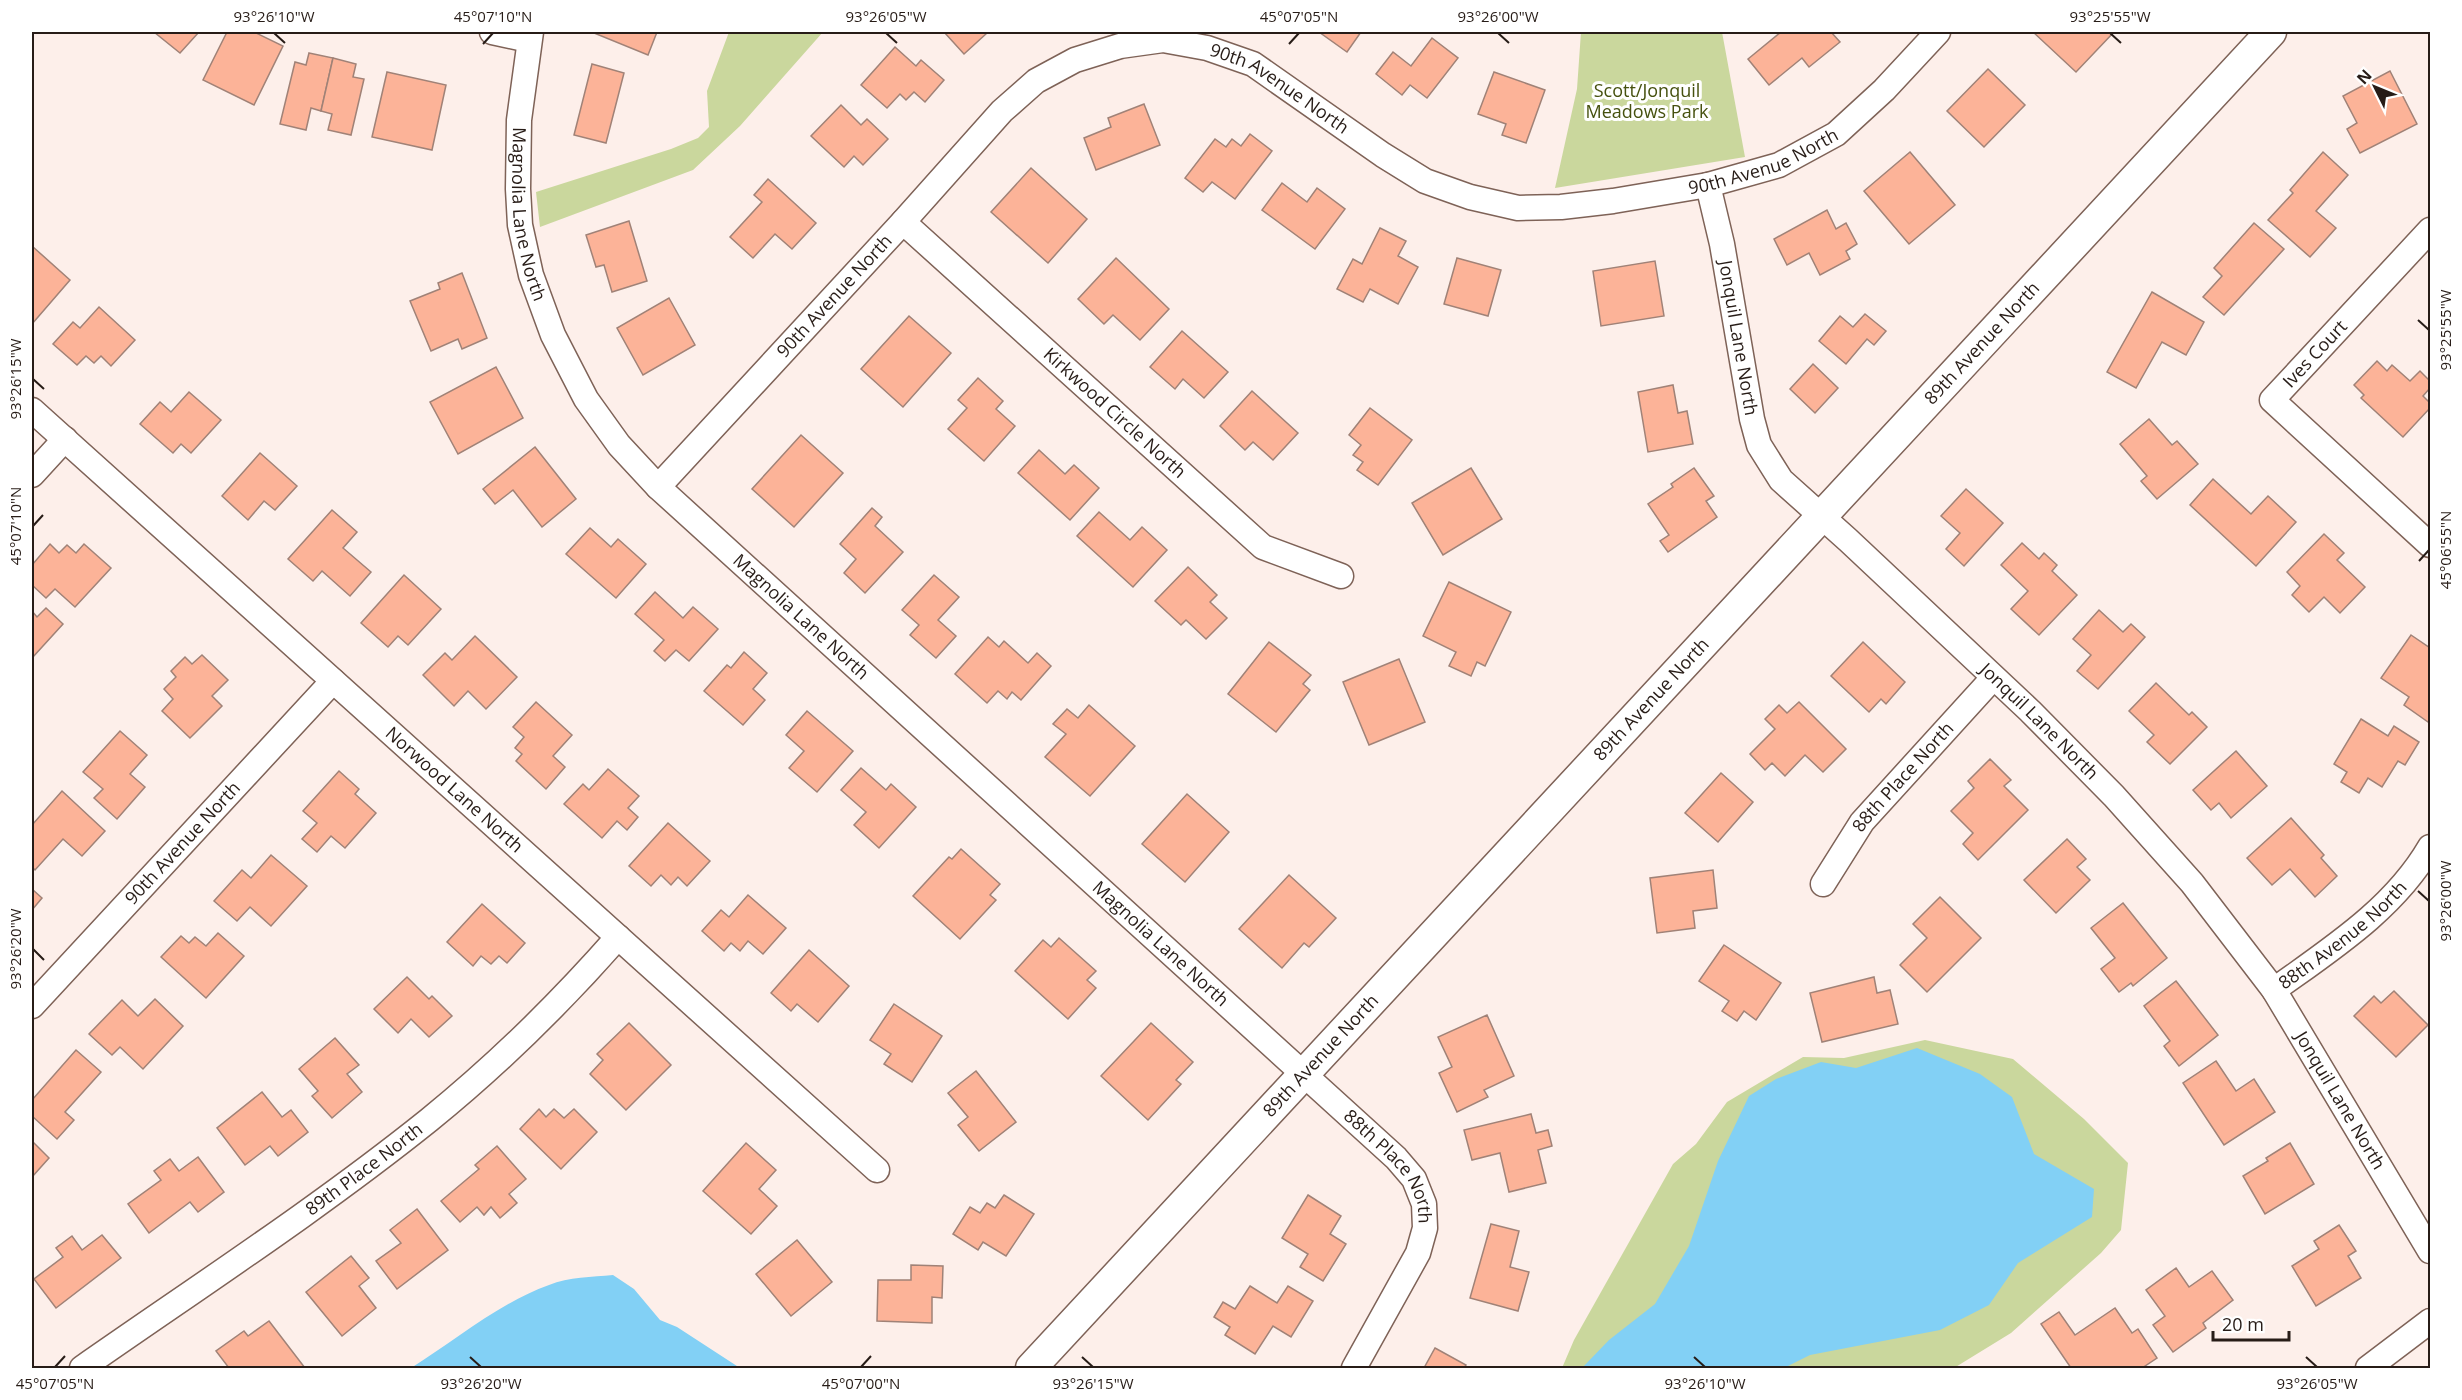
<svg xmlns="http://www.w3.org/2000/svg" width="2462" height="1400" font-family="'Open Sans',sans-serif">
	<rect width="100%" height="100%" fill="#fdefea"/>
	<g fill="#cad79d">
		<polygon points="729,32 823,32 740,126 693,170 540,227 536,192 671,149 698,138 709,127 707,91"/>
		<polygon points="1581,32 1722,32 1745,157 1555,188 1577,89"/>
		<polygon points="1925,1040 2013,1059 2084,1119 2128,1163 2121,1230 2101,1253 2011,1333 1954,1368 1562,1368 1574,1340 1673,1164 1696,1144 1727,1102 1803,1057 1844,1058"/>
	</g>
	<g fill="#82d0f5">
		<polygon points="1917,1048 1980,1074 2012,1097 2034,1154 2094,1189 2092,1217 2018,1263 1989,1305 1940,1330 1810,1355 1784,1368 1582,1368 1609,1340 1655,1304 1689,1246 1718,1161 1749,1096 1776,1079 1821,1062 1856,1068"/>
		<path d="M613,1275L634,1289L660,1320L677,1327L740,1368H411C456,1340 499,1303 549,1285C569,1277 592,1277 613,1275Z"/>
	</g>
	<g fill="#fcb398" stroke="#a08277" stroke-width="1.5">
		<polygon points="154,32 199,32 180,53"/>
		<polygon points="227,32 254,32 283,46 254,105 203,80"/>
		<polygon points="595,32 657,32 648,55 594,33"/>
		<polygon points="944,32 986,32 987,33 964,54"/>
		<polygon points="1319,32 1361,32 1347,52"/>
		<polygon points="1781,32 1831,32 1840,42 1809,67 1802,58 1769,85 1748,59"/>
		<polygon points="2033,32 2114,32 2076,72"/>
		<polygon points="1432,38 1458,58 1427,98 1410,85 1402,95 1376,74 1393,52 1411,66"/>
		<polygon points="895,47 916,66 921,60 944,80 925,102 914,92 906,100 900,94 887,108 861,85"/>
		<polygon points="309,53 333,58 321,111 311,108 306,130 280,124 295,62 306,65"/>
		<polygon points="333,58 356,64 353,77 364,79 351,135 328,130 332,114 321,111"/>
		<polygon points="592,64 624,73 606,143 574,135"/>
		<polygon points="1988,69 2025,105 1984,147 1947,111"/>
		<polygon points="2390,71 2417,124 2360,153 2347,129 2357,123 2343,96"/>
		<polygon points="387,72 446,85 432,150 372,137"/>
		<polygon points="1494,72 1545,90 1526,143 1502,135 1506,124 1478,114"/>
		<polygon points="1144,104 1160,145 1096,170 1084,138 1111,127 1108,118"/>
		<polygon points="841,105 861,125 867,119 888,139 863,165 854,156 844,167 811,136"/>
		<polygon points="1250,134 1272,151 1235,199 1212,182 1203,192 1185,178 1215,139 1226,147 1232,139 1241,146"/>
		<polygon points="1910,152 1955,205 1909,244 1864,191"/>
		<polygon points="2323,152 2348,175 2316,211 2336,228 2310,257 2268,220 2293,193 2290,190"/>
		<polygon points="1031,168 1087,219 1048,263 991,212"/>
		<polygon points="768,179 816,223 792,249 775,234 753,258 730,237 762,202 754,195"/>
		<polygon points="1282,183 1307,202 1317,188 1345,209 1315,249 1262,210"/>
		<polygon points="1827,210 1836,229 1846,223 1857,244 1846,251 1850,259 1820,275 1809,253 1787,265 1774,239"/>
		<polygon points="629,221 647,281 612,292 604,265 596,267 586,235"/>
		<polygon points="2254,223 2284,249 2224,315 2203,297 2222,276 2214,268"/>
		<polygon points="1380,228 1406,241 1398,256 1418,267 1398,304 1370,289 1363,302 1337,289 1353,259 1362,264"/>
		<polygon points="32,246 70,280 32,324"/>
		<polygon points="1116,258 1169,309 1140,340 1113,315 1104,324 1078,299"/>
		<polygon points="1457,258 1501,270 1488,316 1444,304"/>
		<polygon points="1655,261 1664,316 1601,326 1593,271"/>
		<polygon points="462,273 487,338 462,349 458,339 431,351 410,301 440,289 438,283"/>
		<polygon points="2152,292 2204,322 2186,355 2162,342 2136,388 2107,372"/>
		<polygon points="669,298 695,345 643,375 617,328"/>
		<polygon points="99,307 135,340 111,366 101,356 94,363 86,356 77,365 53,344 73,322 80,328"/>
		<polygon points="1865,314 1886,331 1874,345 1867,339 1846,364 1819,341 1840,316 1853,327"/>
		<polygon points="909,316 951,353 903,407 861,369"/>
		<polygon points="1182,331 1228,372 1204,398 1183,379 1175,389 1150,367"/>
		<polygon points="2377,361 2387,371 2392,365 2410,381 2420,371 2430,381 2430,388 2423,396 2430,403 2430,408 2403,437 2361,398 2364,395 2354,385"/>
		<polygon points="1813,364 1838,388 1815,413 1790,389"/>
		<polygon points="496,367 523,418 458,454 430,402"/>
		<polygon points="978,378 1003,401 996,409 1015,426 984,461 948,429 967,408 958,400"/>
		<polygon points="1673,385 1678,413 1687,411 1693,444 1648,452 1638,392"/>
		<polygon points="1252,391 1298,433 1273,460 1253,442 1245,450 1220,426"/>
		<polygon points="189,392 221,420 191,453 181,444 173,453 140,424 160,402 171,412"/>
		<polygon points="1370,408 1412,440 1378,485 1357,470 1363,462 1353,455 1361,445 1349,435"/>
		<polygon points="2149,419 2172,445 2177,441 2198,464 2157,499 2141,481 2147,476 2120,444"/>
		<polygon points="801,435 843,473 794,527 752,489"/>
		<polygon points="535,447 576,499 542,527 513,490 495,504 483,489"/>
		<polygon points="1039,450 1065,474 1074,465 1099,488 1070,520 1018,473"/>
		<polygon points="260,453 297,486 275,510 264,501 248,520 222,496"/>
		<polygon points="1471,468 1502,519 1443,555 1412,503"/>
		<polygon points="1694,468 1714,496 1706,501 1717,517 1668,552 1660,541 1669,535 1648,504 1673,487 1671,484"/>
		<polygon points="2213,479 2251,514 2268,496 2296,522 2256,566 2190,505"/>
		<polygon points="1966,489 2003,523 1964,566 1946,549 1960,533 1941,516"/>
		<polygon points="872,508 882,517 875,526 903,552 865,593 844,573 856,559 840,544"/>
		<polygon points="332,510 357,532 343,548 371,572 350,596 322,571 313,581 288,559"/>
		<polygon points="1099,512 1130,540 1142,527 1167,550 1133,587 1077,536"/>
		<polygon points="590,528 611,547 618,539 646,564 616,598 566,554"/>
		<polygon points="2324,534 2344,553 2337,560 2365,587 2340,613 2324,597 2309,612 2292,595 2300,586 2287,572"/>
		<polygon points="2022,543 2039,559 2044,553 2057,565 2052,571 2077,595 2039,635 2011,609 2028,591 2001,565"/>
		<polygon points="50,544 59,553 67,545 76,553 84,544 111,568 75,607 55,589 46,598 32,585 32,565"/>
		<polygon points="1188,567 1217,595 1210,602 1227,618 1206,639 1186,620 1181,625 1155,601"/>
		<polygon points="404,575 441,609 408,645 398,636 388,647 361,623"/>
		<polygon points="934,575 959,597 938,620 956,636 936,658 910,635 919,625 902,610"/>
		<polygon points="1449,582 1511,612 1485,666 1477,662 1471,676 1449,666 1456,652 1423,636"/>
		<polygon points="655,592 683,618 693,607 718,629 689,661 676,650 665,661 654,651 664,640 635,614"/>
		<polygon points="46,608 63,624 32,658 32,611 37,617"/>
		<polygon points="2099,610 2123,632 2131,624 2145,637 2098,689 2077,671 2091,655 2073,639"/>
		<polygon points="2411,635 2430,648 2430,719 2428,722 2404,705 2409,697 2381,678"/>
		<polygon points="475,636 517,677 486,709 468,691 454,706 423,675 445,653 452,660"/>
		<polygon points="988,637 999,647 1004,641 1028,663 1037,653 1051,666 1021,700 1012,692 1007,699 998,691 987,703 955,674"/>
		<polygon points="1269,642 1311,675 1303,684 1310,690 1276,732 1228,694"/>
		<polygon points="1863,642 1905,682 1886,704 1881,699 1869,712 1831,676"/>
		<polygon points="744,652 767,673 753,689 765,700 743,725 704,691 727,665 731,668"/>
		<polygon points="202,655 228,680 212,696 222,706 190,738 162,711 173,699 164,689 176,677 171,671 185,657 192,664"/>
		<polygon points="1399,659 1425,722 1369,745 1343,682"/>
		<polygon points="2156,683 2189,715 2192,712 2207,727 2170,764 2147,742 2154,735 2129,711"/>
		<polygon points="536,702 572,735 553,756 565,767 546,789 516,761 522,754 515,748 524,737 513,727"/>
		<polygon points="1799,702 1846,749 1823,772 1805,755 1785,776 1772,763 1765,770 1750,754 1775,729 1765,719 1779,705 1787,713"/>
		<polygon points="1089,705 1135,746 1090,796 1045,757 1066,734 1053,724 1067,709 1078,718"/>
		<polygon points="807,711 853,751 817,792 789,768 804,751 786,735"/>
		<polygon points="2361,719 2388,736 2394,726 2419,742 2405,765 2398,761 2382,787 2368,778 2359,793 2341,782 2347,772 2334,764"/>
		<polygon points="120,731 147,755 130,774 145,787 117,819 94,798 103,789 83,772"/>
		<polygon points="2236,751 2267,786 2231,818 2219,803 2211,810 2193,790"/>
		<polygon points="1990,759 2011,780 2004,786 2028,810 1978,860 1963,844 1973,833 1951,811 1974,788 1968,781"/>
		<polygon points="861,768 886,790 891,784 916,807 879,848 854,825 866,812 841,790"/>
		<polygon points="608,769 639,796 628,808 638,817 627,830 617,821 602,838 564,804 583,784 589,790"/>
		<polygon points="339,771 359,789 355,794 376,813 345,848 331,836 317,852 302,839 317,823 303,811"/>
		<polygon points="1721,773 1753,802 1718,842 1685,813"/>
		<polygon points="62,791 105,831 82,856 63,839 35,870 32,867 32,825"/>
		<polygon points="1187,794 1229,832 1185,882 1142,844"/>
		<polygon points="2291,818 2324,855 2321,858 2337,876 2315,897 2290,869 2272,885 2247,858"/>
		<polygon points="668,823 710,861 687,886 678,877 671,885 661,875 651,886 629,866"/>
		<polygon points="2067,839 2086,859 2077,867 2090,880 2056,913 2024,880"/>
		<polygon points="961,849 1000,884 990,895 996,900 960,939 913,896 949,857 952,859"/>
		<polygon points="271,855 307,886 271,926 250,907 237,921 214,901 242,870 251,878"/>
		<polygon points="1713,870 1717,908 1693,911 1695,928 1657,933 1650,878"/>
		<polygon points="1289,875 1336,918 1309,947 1304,943 1282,968 1239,929"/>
		<polygon points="32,889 42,898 32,910"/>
		<polygon points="748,895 786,928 763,954 748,941 740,951 731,943 724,951 702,931 721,910 729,917"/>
		<polygon points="1940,897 1981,938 1927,992 1900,965 1927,938 1913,924"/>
		<polygon points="2123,903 2167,958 2133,986 2131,983 2119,992 2101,969 2115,958 2091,928"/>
		<polygon points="482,904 525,943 507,963 499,956 491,964 481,956 473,966 447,942"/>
		<polygon points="218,933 244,956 206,998 161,957 181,936 189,943 195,937 206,946"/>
		<polygon points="1059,938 1096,971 1087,980 1096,988 1068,1019 1015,971 1043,940 1051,947"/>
		<polygon points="1724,945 1781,983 1756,1020 1744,1011 1737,1021 1722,1011 1729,1001 1699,981"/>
		<polygon points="809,950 849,986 818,1022 797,1004 791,1011 771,993"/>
		<polygon points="407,977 429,999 432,996 452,1016 429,1037 411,1019 398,1033 374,1009"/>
		<polygon points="1874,977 1877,993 1890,990 1898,1024 1822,1042 1810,993"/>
		<polygon points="2176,981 2218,1035 2179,1066 2164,1046 2170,1041 2144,1006"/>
		<polygon points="2394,991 2428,1025 2396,1057 2354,1016 2374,996 2381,1003"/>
		<polygon points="155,999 183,1026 143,1069 120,1047 112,1055 89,1034 122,1000 138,1016"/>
		<polygon points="894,1004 942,1036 912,1082 884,1064 891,1054 870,1040"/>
		<polygon points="1487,1015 1514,1076 1484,1090 1488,1097 1457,1112 1439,1073 1452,1067 1438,1037"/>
		<polygon points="629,1023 671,1065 626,1110 590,1074 603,1060 597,1054"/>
		<polygon points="1151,1023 1193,1062 1176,1080 1181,1084 1148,1120 1101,1076"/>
		<polygon points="335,1038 359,1065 347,1074 362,1092 332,1118 312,1096 318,1091 299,1069"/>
		<polygon points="76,1050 101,1072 65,1112 74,1120 57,1139 32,1116 32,1100"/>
		<polygon points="2216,1061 2236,1091 2254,1079 2275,1112 2224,1145 2183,1083"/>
		<polygon points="976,1071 1016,1122 979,1151 958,1125 968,1117 948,1093"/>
		<polygon points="262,1092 282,1117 291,1110 308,1132 278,1156 270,1146 245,1165 217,1128"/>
		<polygon points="539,1109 546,1117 554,1109 564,1118 574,1109 597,1132 561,1169 520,1129"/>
		<polygon points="1531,1114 1536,1133 1548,1130 1552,1146 1538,1150 1546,1183 1509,1192 1500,1153 1472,1160 1464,1130"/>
		<polygon points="32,1141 49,1158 32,1177"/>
		<polygon points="746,1143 776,1170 759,1189 777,1206 751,1234 703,1191"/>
		<polygon points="2290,1143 2314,1184 2265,1214 2243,1176 2268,1161 2266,1158"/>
		<polygon points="497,1146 526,1179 509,1194 517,1203 500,1218 491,1207 484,1215 477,1207 460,1222 441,1201 479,1169 475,1165"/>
		<polygon points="198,1157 224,1192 198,1212 190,1202 149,1233 128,1204 161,1180 154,1171 170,1159 179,1171"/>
		<polygon points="1004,1195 1034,1214 1006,1256 983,1242 978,1250 953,1234 970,1207 980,1213 987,1203 995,1208"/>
		<polygon points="1308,1195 1341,1216 1330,1234 1346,1244 1323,1281 1300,1267 1308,1254 1282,1238"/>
		<polygon points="417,1209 448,1250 397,1289 376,1261 401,1243 390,1230"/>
		<polygon points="1491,1224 1519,1231 1510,1267 1529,1272 1518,1311 1470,1298"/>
		<polygon points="2339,1225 2356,1251 2348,1256 2361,1278 2316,1306 2292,1266 2319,1249 2314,1241"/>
		<polygon points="102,1235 121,1258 56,1308 34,1279 63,1257 56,1248 72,1236 82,1250"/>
		<polygon points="797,1240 832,1282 791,1316 756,1274"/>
		<polygon points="351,1256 369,1278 359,1286 376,1308 342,1336 306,1292"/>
		<polygon points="911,1265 943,1266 942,1298 932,1297 932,1323 877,1321 878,1280 911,1280"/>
		<polygon points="2176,1268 2189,1287 2212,1271 2233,1300 2203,1323 2206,1328 2173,1352 2153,1325 2165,1316 2146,1290"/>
		<polygon points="1250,1286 1277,1303 1288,1286 1313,1301 1291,1337 1273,1326 1255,1354 1225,1335 1230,1327 1214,1317 1223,1302 1235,1309"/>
		<polygon points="2115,1308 2132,1333 2138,1329 2157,1358 2142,1368 2071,1368 2041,1324 2059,1312 2075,1335"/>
		<polygon points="269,1321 305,1368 229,1368 216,1351 244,1331 248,1336"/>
		<polygon points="1435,1348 1466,1365 1464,1368 1424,1368"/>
	</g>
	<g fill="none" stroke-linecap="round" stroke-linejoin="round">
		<defs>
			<g id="minor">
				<polyline points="492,32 529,40"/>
				<path id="s1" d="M531,32L519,120L518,189L520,225L531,275L553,335L586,399L619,445L658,487L1396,1158L1414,1179L1424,1204L1425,1228L1418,1253L1354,1368"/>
				<path id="s2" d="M1708,185L1722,244L1752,419L1759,445L1781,480L1848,540L2030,711L2114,796L2192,883L2274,990L2430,1251"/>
				<path id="s3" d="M903,222L1263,547L1341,576"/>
				<polyline points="2430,230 2272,400 2430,545"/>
				<path id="s4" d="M32,410L877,1170"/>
				<polyline points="32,475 65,439"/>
				<path id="s5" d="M658,487L903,222L1002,111L1036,81L1075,60L1120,46L1163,40L1207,48L1253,64L1383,155L1425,181L1470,197L1518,208L1561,207L1613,201L1708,185L1779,165L1836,134L1884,90L1938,32"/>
				<path id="s6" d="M1823,884L1862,822L1993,678"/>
				<path id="s7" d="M2274,990C2331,949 2394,909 2430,847"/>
				<path id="s8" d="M32,1006L333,681"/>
				<path id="s9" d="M82,1368C198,1287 318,1209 429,1120C497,1065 560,1003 618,937"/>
				<polyline points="2368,1368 2430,1321"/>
			</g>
			<g id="tertiary">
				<path id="s10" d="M1031,1368L2271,32"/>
			</g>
		</defs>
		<use href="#minor" stroke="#7e6257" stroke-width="27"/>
		<use href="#tertiary" stroke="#7e6257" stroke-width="33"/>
		<use href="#minor" stroke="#fff" stroke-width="24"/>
		<use href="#tertiary" stroke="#fff" stroke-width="30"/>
	</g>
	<path fill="none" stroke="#271c17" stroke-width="2" d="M274,33L285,43M886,33L897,43M1498,33L1509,43M2110,33L2121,43M483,44L493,33M1289,44L1299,33M2418,320L2429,330M33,379L44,389M33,526L43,515M2419,561L2429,550M2418,891L2429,901M33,949L44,960M470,1357L481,1367M1082,1357L1093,1367M1694,1357L1705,1367M2306,1357L2317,1367M55,1367L65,1356M861,1367L871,1356"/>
	<g text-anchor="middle" stroke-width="6" stroke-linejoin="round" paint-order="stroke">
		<g font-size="18" fill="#271c17" stroke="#fff">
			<text dy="6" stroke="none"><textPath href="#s5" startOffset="818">90th Avenue North</textPath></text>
			<text dy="6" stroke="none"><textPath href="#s5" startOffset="1340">90th Avenue North</textPath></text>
			<text dy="6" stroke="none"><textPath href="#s1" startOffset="184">Magnolia Lane North</textPath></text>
			<text dy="6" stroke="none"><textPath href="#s5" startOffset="260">90th Avenue North</textPath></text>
			<text dy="6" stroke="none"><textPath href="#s2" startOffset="156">Jonquil Lane North</textPath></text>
			<text dy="6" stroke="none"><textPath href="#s10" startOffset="1398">89th Avenue North</textPath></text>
			<text transform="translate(2315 354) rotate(-47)" y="6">Ives Court</text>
			<text dy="6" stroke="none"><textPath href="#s3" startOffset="285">Kirkwood Circle North</textPath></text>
			<text dy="6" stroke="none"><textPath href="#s1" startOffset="688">Magnolia Lane North</textPath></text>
			<text dy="6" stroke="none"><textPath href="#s10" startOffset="912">89th Avenue North</textPath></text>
			<text dy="6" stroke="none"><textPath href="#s2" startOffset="660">Jonquil Lane North</textPath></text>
			<text dy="6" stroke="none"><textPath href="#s6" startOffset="134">88th Place North</textPath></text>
			<text dy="6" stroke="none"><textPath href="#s4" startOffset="568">Norwood Lane North</textPath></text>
			<text dy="6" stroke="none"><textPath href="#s8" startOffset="222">90th Avenue North</textPath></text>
			<text dy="6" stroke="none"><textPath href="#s7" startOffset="88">88th Avenue North</textPath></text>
			<text dy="6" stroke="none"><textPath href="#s1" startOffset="1174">Magnolia Lane North</textPath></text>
			<text dy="6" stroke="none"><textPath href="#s10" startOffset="426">89th Avenue North</textPath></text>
			<text dy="6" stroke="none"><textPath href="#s2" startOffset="1146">Jonquil Lane North</textPath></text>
			<text dy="6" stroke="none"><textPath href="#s9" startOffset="345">89th Place North</textPath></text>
			<text dy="6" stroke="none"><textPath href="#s1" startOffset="1496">88th Place North</textPath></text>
		</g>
		<g font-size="18" fill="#46510f" stroke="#fff">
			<text x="1647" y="97">Scott/Jonquil<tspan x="1647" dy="21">Meadows Park</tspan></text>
		</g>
	</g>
	<rect width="2462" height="1400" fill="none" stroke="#ffffff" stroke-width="66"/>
	<g transform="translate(2375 87) rotate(313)" stroke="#ffffff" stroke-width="4.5" paint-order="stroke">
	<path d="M0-4.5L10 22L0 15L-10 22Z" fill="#271c17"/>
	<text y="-9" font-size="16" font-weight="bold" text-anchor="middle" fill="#271c17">N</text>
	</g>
	<path d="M2213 1331v9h76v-9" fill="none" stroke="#271c17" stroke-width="3"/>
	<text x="2222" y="1331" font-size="18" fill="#271c17" stroke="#ffffff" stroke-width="4.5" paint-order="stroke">20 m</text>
	<rect x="33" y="33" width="2396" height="1334" fill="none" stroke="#271c17" stroke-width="2"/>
	<g font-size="15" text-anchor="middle" fill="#271c17">
		<text x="274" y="22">93°26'10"W</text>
		<text x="493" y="22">45°07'10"N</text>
		<text x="886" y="22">93°26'05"W</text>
		<text x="1299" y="22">45°07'05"N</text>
		<text x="1498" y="22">93°26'00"W</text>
		<text x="2110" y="22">93°25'55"W</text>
		<text transform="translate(2446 330) rotate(-90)" y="5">93°25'55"W</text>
		<text transform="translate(16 379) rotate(-90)" y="5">93°26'15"W</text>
		<text transform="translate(16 526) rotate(-90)" y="5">45°07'10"N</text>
		<text transform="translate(2446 550) rotate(-90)" y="5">45°06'55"N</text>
		<text transform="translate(2446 901) rotate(-90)" y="5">93°26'00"W</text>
		<text transform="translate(16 949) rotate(-90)" y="5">93°26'20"W</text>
		<text x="55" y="1389">45°07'05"N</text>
		<text x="481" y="1389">93°26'20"W</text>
		<text x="861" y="1389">45°07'00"N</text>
		<text x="1093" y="1389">93°26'15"W</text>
		<text x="1705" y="1389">93°26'10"W</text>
		<text x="2317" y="1389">93°26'05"W</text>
	</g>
</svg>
